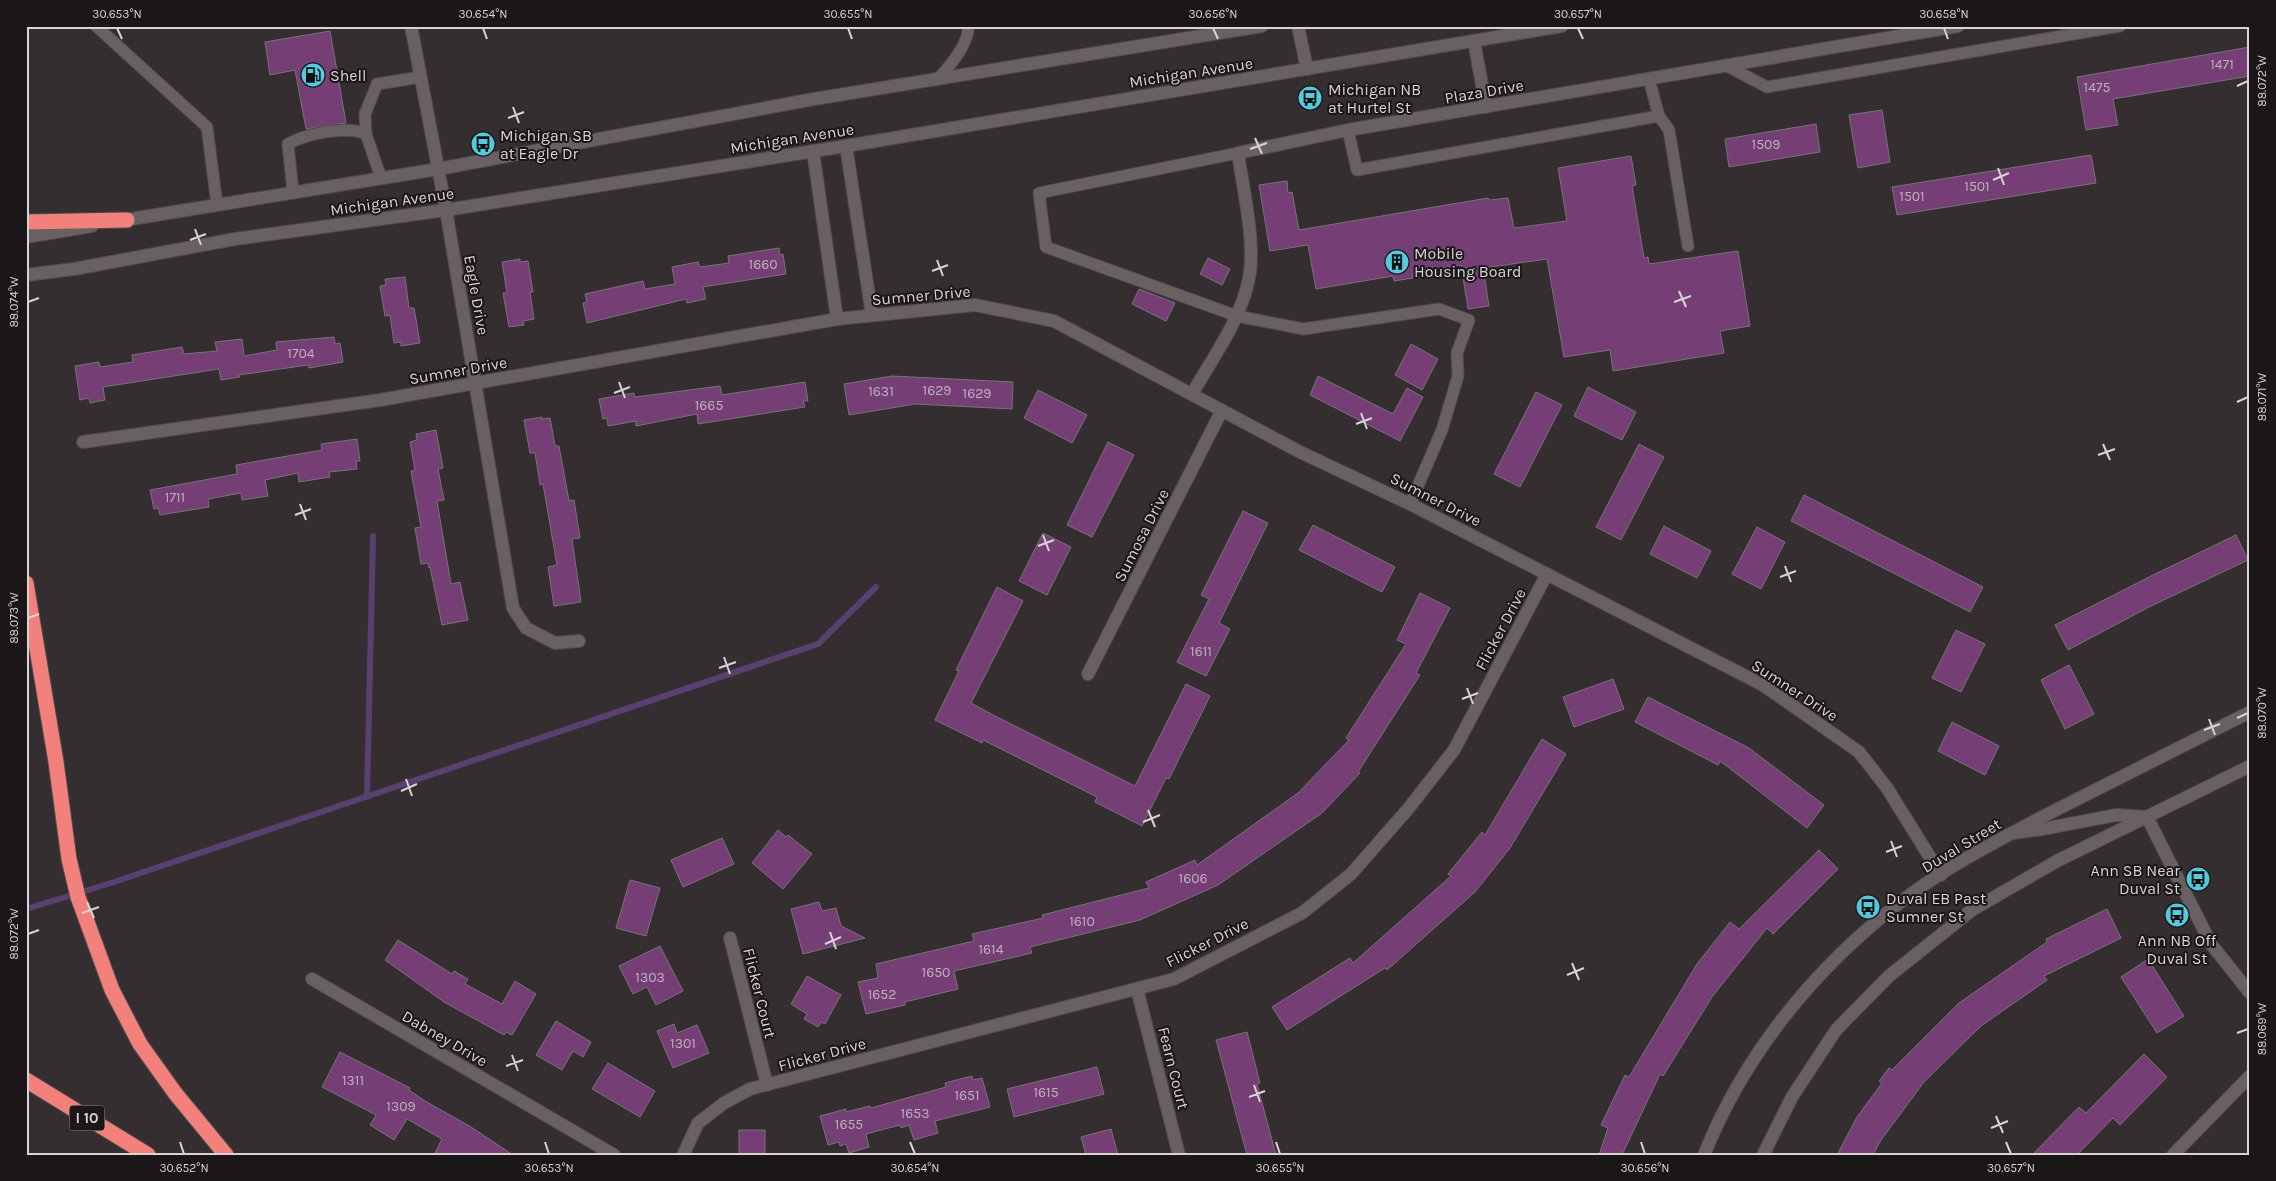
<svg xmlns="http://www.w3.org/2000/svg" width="2276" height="1181" font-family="Karla,sans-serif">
	<rect width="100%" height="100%" fill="#352e31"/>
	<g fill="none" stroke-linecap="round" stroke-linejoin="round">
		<g stroke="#58416f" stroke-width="6">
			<polyline points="367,797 373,536"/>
			<polyline points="26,909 114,882 818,644 876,587"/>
		</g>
	</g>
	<g fill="#753f76" stroke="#787278">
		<polygon points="330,31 346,123 306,129 295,70 270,75 265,42"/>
		<polygon points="2250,47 2250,76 2113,99 2118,125 2086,130 2077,77"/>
		<polygon points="1882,110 1890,162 1858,168 1849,115"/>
		<polygon points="1816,124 1820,152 1729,167 1725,139"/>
		<polygon points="2091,155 2096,183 1897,215 1892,187"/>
		<polygon points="1631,156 1636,185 1632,186 1644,258 1648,257 1649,264 1738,251 1750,326 1720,331 1724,353 1613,371 1610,350 1564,357 1547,259 1483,268 1489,306 1468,309 1461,265 1413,273 1413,278 1394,281 1393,276 1316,289 1308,245 1270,251 1259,185 1287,181 1288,193 1292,192 1299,230 1488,198 1490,200 1508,198 1514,228 1567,221 1558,168"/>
		<polygon points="779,248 780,255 783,254 786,274 703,287 706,299 687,303 686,299 587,323 583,303 587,302 585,294 643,281 645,289 675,284 672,267 698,262 700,267 729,263 728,256"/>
		<polygon points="1208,258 1230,269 1222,285 1200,274"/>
		<polygon points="520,259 520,262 528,261 533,292 530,292 534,319 523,321 524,325 509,327 503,293 507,293 502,262"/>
		<polygon points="405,277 409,308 414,308 420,343 401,346 401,342 394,343 390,315 385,316 380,286 386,285 385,279"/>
		<polygon points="1139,289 1175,303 1166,321 1132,304"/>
		<polygon points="334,337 335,344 340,343 343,362 309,368 308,365 239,375 240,377 221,380 219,369 103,387 105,400 90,403 89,398 80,400 75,366 99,362 100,367 133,362 132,355 182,347 184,354 217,351 215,342 242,339 244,356 277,350 276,342"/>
		<polygon points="1411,344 1438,359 1422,390 1395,375"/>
		<polygon points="892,376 1013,382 1012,409 915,404 849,415 844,384"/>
		<polygon points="1318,376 1393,414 1407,388 1423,397 1400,441 1310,395"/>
		<polygon points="805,382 808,401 803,401 805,407 698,424 697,414 636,426 636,421 608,426 607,418 603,419 599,399 634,393 635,397 720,386 722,395"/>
		<polygon points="1588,387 1636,412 1622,440 1574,416"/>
		<polygon points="1038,390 1087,415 1072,443 1024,418"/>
		<polygon points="1536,392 1562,405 1520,487 1494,474"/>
		<polygon points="542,417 542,419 550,418 555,446 559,446 569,501 574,500 580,538 572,539 581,602 554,606 548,567 557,565 543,484 540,485 535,453 530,453 524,420"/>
		<polygon points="436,430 443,468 438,469 444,500 437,501 451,584 460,582 468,620 442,625 430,567 429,568 428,563 421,564 415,528 421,527 411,471 415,470 410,442 417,440 416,434"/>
		<polygon points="357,439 360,461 356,461 357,469 329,472 330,477 299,482 298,473 265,480 268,496 242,500 241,493 208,499 209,507 160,515 158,508 154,509 150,490 237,474 236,465 322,450 321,444"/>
		<polygon points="1108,442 1134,455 1092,537 1067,525"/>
		<polygon points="1639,444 1664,457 1621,540 1596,527"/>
		<polygon points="1804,495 1983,587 1970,612 1791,521"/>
		<polygon points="1243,511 1268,523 1219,623 1230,629 1206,676 1177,662 1209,599 1201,595"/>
		<polygon points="1313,525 1395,567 1382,592 1299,550"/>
		<polygon points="1664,526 1711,551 1697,578 1650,554"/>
		<polygon points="1757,527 1785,542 1761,589 1732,574"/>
		<polygon points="1043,533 1071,547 1047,595 1019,581"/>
		<polygon points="2236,535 2248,560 2149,607 2068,650 2055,625 2153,575"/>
		<polygon points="997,587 1023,601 971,703 995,716 1135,786 1186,684 1210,696 1169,779 1166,778 1142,826 1095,802 1097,797 983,740 982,743 935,720 959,671 956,670"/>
		<polygon points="1420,593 1450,608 1416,673 1420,675 1358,772 1360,773 1322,813 1218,885 1140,920 1030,947 1032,953 954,971 958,989 905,1002 905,1005 866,1014 858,982 878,978 876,964 974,941 972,934 1043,918 1042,915 1149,888 1146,882 1195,860 1197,865 1298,793 1349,740 1346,738 1406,644 1397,640"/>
		<polygon points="1956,630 1985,644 1961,692 1932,678"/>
		<polygon points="2069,665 2094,714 2065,729 2041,680"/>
		<polygon points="1613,679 1624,709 1574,727 1563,697"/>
		<polygon points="1648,697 1749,748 1824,805 1807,828 1720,761 1718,765 1635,722"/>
		<polygon points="1952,722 1999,746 1985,775 1938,751"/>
		<polygon points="1542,739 1566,754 1510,848 1475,892 1387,970 1385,968 1287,1030 1272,1007 1350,958 1353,963 1451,876 1448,874 1482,832 1485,835"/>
		<polygon points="778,830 786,837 788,835 812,854 783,889 752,863"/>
		<polygon points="722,838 734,864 683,887 671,860"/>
		<polygon points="1819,850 1838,869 1773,934 1767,928 1712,997 1663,1076 1660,1074 1622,1155 1599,1155 1608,1128 1601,1125 1625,1075 1629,1077 1697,964 1730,922 1739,929"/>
		<polygon points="630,880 660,888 646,936 616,928"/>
		<polygon points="819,902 822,911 836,908 841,926 865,938 803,954 791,909"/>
		<polygon points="2107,909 2121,938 2044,976 2047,980 1981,1026 1924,1082 1881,1140 1873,1155 1837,1155 1857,1117 1882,1083 1879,1081 1889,1068 1892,1070 1959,1003 2047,942 2046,939"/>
		<polygon points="398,940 452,974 454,971 468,979 465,984 502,1004 515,981 536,994 512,1035 506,1032 504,1035 444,1002 385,960"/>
		<polygon points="660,946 683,991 656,1005 647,987 633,994 619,966"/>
		<polygon points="2148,959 2184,1016 2157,1033 2121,977"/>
		<polygon points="807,976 841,995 825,1024 821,1022 818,1027 804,1019 807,1014 791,1004"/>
		<polygon points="556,1021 591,1042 583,1057 573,1051 562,1070 536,1055"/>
		<polygon points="674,1024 677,1033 697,1025 709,1053 673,1068 657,1031"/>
		<polygon points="1247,1032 1260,1083 1257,1084 1276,1155 1247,1155 1216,1040"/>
		<polygon points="340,1052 410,1088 409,1090 425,1101 471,1127 513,1155 434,1155 442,1139 407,1119 394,1140 370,1125 376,1115 322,1087"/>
		<polygon points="2144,1054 2167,1077 2120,1125 2113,1118 2077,1155 2032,1155 2079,1107 2086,1113"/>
		<polygon points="608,1063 655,1091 640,1117 592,1089"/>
		<polygon points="1097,1067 1104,1094 1014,1117 1007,1089"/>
		<polygon points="972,1076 973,1080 982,1078 990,1107 935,1121 938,1133 914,1140 909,1125 901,1128 900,1125 866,1134 869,1147 849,1153 846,1144 840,1146 839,1142 828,1145 820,1116 846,1109 846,1112 870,1106 871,1108 946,1087 945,1083"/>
		<polygon points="1111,1129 1118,1155 1086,1155 1081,1137"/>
		<rect x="739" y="1130" width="26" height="25"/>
	</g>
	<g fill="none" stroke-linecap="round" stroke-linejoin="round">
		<defs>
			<g id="service">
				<polyline points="96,26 207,127 217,205"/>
				<polyline points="1725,65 1767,87 2120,26"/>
				<path d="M938,79C949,67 970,43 968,26"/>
				<polyline points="1649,79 1659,116 1669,130 1688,246"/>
				<polyline points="1348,130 1357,170 1659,116"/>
				<polyline points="366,134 365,114 377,84 421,77"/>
				<polyline points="1238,153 1039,193 1046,247 1237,316 1303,329 1439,309 1469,320 1457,353 1458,376 1442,430 1410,504"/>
				<path d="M293,192L288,144C306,134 346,125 366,134L381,178"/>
			</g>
			<g id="minor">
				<polyline points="411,26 446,210 513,608 526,628 555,643 579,641"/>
				<polyline points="1474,41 1486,107"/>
				<polyline points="846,146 872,315"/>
				<polyline points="813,151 837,319"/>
				<path d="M1192,394C1213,357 1241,320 1249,278C1256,243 1243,189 1238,153L1348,130L1958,26"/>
				<polyline points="83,442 380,400 837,319 975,305 1054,321 1298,451 1410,504 1763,685 1859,752 1887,788 1941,875"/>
				<polyline points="1088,674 1222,410"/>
				<polyline points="2013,833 2043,829 2116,815 2147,817 2211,944 2250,993"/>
				<polyline points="730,938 767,1085"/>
				<polyline points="312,979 614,1155"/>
				<polyline points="1137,989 1179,1155"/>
				<polyline points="683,1155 698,1123 724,1103 750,1089 1174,979 1302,913 1351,874 1408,809 1454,750 1547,574"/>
				<polyline points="2173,1155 2250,1076"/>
			</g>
			<g id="tertiary">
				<polyline points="1298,26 1307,69"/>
				<path d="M1704,1155C1744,1055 1814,969 1898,904C1942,869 1992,844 2040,818C2110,782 2180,747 2250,712"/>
				<polyline points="1763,1155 1792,1097 1836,1030 1889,976 1972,910 2057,861 2250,766"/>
			</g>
			<g id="secondary">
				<polyline points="119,221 438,169 814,99 1262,26"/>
				<polyline points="26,237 92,226"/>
				<polyline points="26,275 74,269 235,239 446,210 846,146 1562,26"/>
			</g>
			<g id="motorway">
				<polyline points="26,222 127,220"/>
				<polyline points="26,583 56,762 69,859 78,897 112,990 140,1044 175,1093 226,1155"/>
				<polyline points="26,1080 148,1155"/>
			</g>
		</defs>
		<use href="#service" stroke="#514b4e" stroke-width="13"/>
		<use href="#minor" stroke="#514b4e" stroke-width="14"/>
		<use href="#tertiary" stroke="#514b4e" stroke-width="14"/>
		<use href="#secondary" stroke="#514b4e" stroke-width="14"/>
		<use href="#motorway" stroke="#514b4e" stroke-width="17"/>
		<use href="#service" stroke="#686063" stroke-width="11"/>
		<use href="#minor" stroke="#686063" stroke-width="12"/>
		<use href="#tertiary" stroke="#686063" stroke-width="12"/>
		<use href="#secondary" stroke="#686063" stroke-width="12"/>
		<use href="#motorway" stroke="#f2807b" stroke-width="15"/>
	</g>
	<path fill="none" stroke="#d8d3d5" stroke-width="2" d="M117,28L122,39M483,28L487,39M848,28L852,39M1213,28L1218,39M1578,28L1583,39M1944,28L1948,39M2237,86L2248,81M513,107L519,123M508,118L524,112M1255,138L1262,154M1250,149L1267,143M1998,168L2004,185M1993,180L2009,173M195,229L201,245M190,240L206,234M937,260L943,276M932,271L948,265M1679,291L1686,307M28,302L39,298M1674,302L1691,296M619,382L625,398M614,393L630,387M2237,402L2248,397M1361,413L1367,429M1356,424L1372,418M2103,444L2110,460M2098,455L2115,449M300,504L306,520M295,515L311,509M1043,535L1049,551M1038,546L1054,540M1785,566L1791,582M1780,577L1796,571M28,618L39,614M724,657L730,674M719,668L736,662M1467,688L1473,704M1462,699L1478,693M2237,718L2248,713M2209,719L2215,735M2204,730L2220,724M406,779L412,796M401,791L417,784M1148,810L1155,827M1143,822L1160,815M1891,841L1897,857M1886,852L1902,846M87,902L94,918M82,913L99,907M830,932L836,949M28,934L39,930M825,944L841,937M1572,963L1579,980M1567,975L1584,968M2237,1033L2248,1029M512,1055L518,1071M506,1066L523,1060M1254,1085L1260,1102M1249,1097L1265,1091M1996,1116L2003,1133M1991,1128L2008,1121M180,1142L184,1154M545,1142L549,1154M910,1142L915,1154M1276,1142L1280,1154M1641,1142L1645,1154M2006,1142L2011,1154"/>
	<defs>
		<symbol id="fuel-disc" viewBox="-11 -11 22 22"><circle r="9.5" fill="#55cadf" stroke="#1b1718"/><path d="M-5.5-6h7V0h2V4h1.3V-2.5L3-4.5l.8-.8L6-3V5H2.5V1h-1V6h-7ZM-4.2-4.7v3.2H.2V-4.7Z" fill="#111"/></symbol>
		<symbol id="bus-disc" viewBox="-11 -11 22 22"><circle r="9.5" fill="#55cadf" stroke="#1b1718"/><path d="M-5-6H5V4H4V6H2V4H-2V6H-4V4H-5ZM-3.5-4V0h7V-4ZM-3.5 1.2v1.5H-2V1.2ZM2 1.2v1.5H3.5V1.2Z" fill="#111"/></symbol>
		<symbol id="building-disc" viewBox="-11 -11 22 22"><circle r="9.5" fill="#55cadf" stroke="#1b1718"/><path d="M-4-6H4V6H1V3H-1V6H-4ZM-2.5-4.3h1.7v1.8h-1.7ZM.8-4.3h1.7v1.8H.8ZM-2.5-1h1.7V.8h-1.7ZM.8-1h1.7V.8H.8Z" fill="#111"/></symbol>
	</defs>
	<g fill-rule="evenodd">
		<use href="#fuel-disc" x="299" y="61" width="28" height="28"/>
		<use href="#bus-disc" x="1296" y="84" width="28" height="28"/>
		<use href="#bus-disc" x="469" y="130" width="28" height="28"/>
		<use href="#building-disc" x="1383" y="248" width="28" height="28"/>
		<use href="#bus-disc" x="2184" y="865" width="28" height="28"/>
		<use href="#bus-disc" x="1854" y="893" width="28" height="28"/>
		<use href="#bus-disc" x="2163" y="901" width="28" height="28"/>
	</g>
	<g text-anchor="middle" stroke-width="4" stroke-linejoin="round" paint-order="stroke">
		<g font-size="14" fill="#bfaebd">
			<text x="2222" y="69">1471</text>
			<text x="2097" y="92">1475</text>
			<text x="1766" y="149">1509</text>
			<text x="1977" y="191">1501</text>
			<text x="1912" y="201">1501</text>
			<text x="763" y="269">1660</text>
			<text x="301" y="358">1704</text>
			<text x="937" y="395">1629</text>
			<text x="881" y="396">1631</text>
			<text x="977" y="398">1629</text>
			<text x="709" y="410">1665</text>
			<text x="175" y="502">1711</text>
			<text x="1201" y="656">1611</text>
			<text x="1193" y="883">1606</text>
			<text x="1082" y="926">1610</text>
			<text x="991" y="954">1614</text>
			<text x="936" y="977">1650</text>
			<text x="650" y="982">1303</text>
			<text x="882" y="999">1652</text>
			<text x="683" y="1048">1301</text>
			<text x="353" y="1085">1311</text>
			<text x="1046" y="1097">1615</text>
			<text x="967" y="1100">1651</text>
			<text x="401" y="1111">1309</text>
			<text x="915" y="1118">1653</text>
			<text x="849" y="1129">1655</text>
		</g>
		<rect fill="#1b1718" stroke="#9f9b9c" stroke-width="1" x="69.5" y="1105.5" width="35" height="25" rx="4"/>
		<g font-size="15" font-weight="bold" fill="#d8d3d5">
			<text x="87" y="1123">I 10</text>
		</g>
		<g font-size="16" fill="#d8d3d5" stroke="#1b1718">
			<text transform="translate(1191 72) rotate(-9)" y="6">Michigan Avenue</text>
			<text transform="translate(1484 91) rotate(-10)" y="6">Plaza Drive</text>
			<text transform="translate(792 138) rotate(-9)" y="6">Michigan Avenue</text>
			<text transform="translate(392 201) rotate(-8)" y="6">Michigan Avenue</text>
			<text transform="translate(477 295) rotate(80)" y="6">Eagle Drive</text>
			<text transform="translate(921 295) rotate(-5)" y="6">Sumner Drive</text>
			<text transform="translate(458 370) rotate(-10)" y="6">Sumner Drive</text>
			<text transform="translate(1436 499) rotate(27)" y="6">Sumner Drive</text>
			<text transform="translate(1141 535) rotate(-63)" y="6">Sumosa Drive</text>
			<text transform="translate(1500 629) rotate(-62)" y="6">Flicker Drive</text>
			<text transform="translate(1795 690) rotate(33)" y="6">Sumner Drive</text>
			<text transform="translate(1961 845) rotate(-31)" y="6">Duval Street</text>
			<text transform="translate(1207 942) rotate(-27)" y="6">Flicker Drive</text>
			<text transform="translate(760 993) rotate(76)" y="6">Flicker Court</text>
			<text transform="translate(445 1038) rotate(30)" y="6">Dabney Drive</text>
			<text transform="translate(822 1054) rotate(-15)" y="6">Flicker Drive</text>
			<text transform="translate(1174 1068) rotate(76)" y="6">Fearn Court</text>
		</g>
		<g font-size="16" fill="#d8d3d5" stroke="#1b1718" text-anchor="start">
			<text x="330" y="81">Shell</text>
			<text x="1328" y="95">Michigan NB<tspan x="1328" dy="18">at Hurtel St</tspan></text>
			<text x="500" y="141">Michigan SB<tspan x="500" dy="18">at Eagle Dr</tspan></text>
			<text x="1414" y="259">Mobile<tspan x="1414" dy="18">Housing Board</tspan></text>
			<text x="2180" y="876" text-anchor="end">Ann SB Near<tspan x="2180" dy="18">Duval St</tspan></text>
			<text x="1886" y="904">Duval EB Past<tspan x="1886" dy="18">Sumner St</tspan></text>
			<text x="2177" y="946" text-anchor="middle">Ann NB Off<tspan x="2177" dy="18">Duval St</tspan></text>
		</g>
	</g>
	<rect width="2276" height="1181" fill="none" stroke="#1b1718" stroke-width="55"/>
	<rect x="28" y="28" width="2220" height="1126" fill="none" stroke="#d8d3d5" stroke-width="2"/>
	<g font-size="12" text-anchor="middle" fill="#d8d3d5">
		<text x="117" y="18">30.653°N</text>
		<text x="483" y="18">30.654°N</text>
		<text x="848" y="18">30.655°N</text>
		<text x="1213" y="18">30.656°N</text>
		<text x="1578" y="18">30.657°N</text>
		<text x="1944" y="18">30.658°N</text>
		<text transform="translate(2262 81) rotate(-90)" y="4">88.072°W</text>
		<text transform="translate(14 302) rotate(-90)" y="4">88.074°W</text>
		<text transform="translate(2262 397) rotate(-90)" y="4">88.071°W</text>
		<text transform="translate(14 618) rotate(-90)" y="4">88.073°W</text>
		<text transform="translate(2262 713) rotate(-90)" y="4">88.070°W</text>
		<text transform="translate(14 934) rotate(-90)" y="4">88.072°W</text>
		<text transform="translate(2262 1029) rotate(-90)" y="4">88.069°W</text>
		<text x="184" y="1172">30.652°N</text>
		<text x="549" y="1172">30.653°N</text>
		<text x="915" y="1172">30.654°N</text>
		<text x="1280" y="1172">30.655°N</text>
		<text x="1645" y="1172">30.656°N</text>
		<text x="2011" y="1172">30.657°N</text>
	</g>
</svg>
